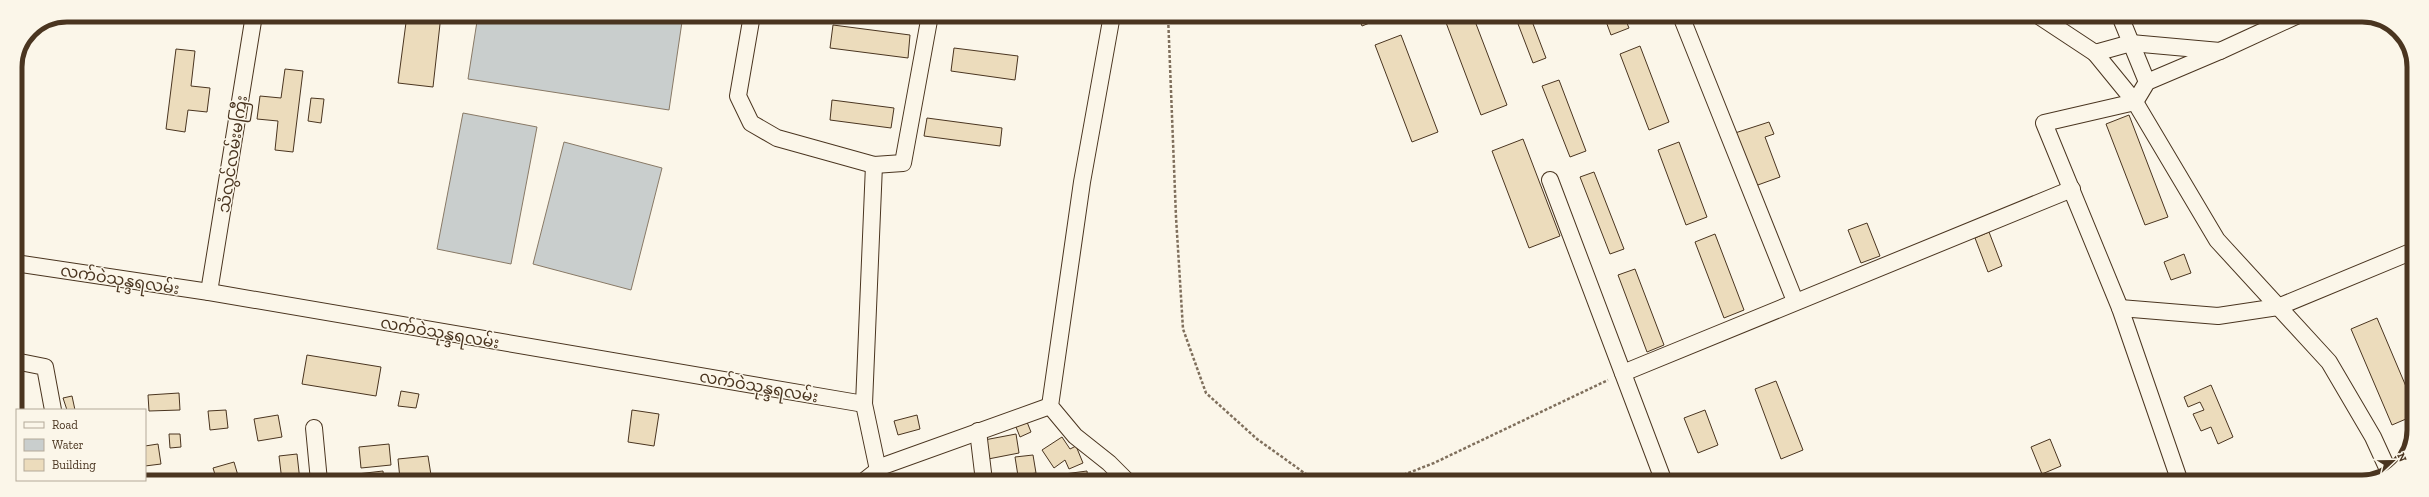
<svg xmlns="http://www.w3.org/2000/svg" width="2429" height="497" font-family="'Zilla Slab','Noto Sans Myanmar',serif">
	<rect width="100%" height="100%" fill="#fbf6e9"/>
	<g fill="#c9cecd" stroke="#887966">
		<polygon points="478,15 683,15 669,110 468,79"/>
		<polygon points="463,113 537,127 511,264 437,249"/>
		<polygon points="564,142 662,168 631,290 533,264"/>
	</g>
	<g fill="#ecdcbc" stroke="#4a3520">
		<polygon points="407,15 441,15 433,87 398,83"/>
		<polygon points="1358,16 1375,16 1377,20 1362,26"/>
		<polygon points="1458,16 1473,16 1507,105 1481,115 1445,20"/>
		<polygon points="1515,16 1530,16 1546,58 1533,63"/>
		<polygon points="1604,16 1624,16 1629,28 1611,35"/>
		<polygon points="833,25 910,35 908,58 830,48"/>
		<polygon points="1401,35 1438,132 1412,142 1375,45"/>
		<polygon points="1640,46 1669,122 1649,130 1620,54"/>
		<polygon points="954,48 1018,56 1015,80 951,71"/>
		<polygon points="176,49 195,51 191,86 210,88 207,112 188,110 185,132 166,129"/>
		<polygon points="285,69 303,71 293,152 275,150 278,121 257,119 260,96 281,98"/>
		<polygon points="1559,80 1586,151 1570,157 1542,86"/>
		<polygon points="311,98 324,99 321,123 308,121"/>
		<polygon points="832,100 894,108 891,128 830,120"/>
		<polygon points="2129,115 2168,217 2145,225 2106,124"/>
		<polygon points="927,118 1002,128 1000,146 924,136"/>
		<polygon points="1769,122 1774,134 1765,137 1780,177 1755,186 1735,133"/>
		<polygon points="1523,139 1560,236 1529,248 1492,151"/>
		<polygon points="1679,142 1707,217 1686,225 1658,150"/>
		<polygon points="1594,172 1624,249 1610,254 1580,177"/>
		<polygon points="1867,223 1880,256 1861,263 1848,230"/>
		<polygon points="1989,232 2002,266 1988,272 1975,238"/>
		<polygon points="1715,234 1744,310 1724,318 1695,242"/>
		<polygon points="2184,254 2191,273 2171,280 2164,262"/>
		<polygon points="1635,269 1664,345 1647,352 1618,275"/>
		<polygon points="2377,318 2413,403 2413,416 2392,425 2351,329"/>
		<polygon points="307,355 381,367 376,396 302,384"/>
		<polygon points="1776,381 1803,450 1781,459 1755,389"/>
		<polygon points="2211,385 2233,437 2218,444 2211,427 2201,431 2193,414 2204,410 2200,402 2188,407 2184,397"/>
		<polygon points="401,391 419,394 416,408 398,406"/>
		<polygon points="179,393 180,410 149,411 148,395"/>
		<polygon points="72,396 75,410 67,410 63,398"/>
		<polygon points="226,410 228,428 210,430 208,411"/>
		<polygon points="632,410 659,414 654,446 628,442"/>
		<polygon points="1705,410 1718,445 1698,453 1684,418"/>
		<polygon points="278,415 282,437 258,441 254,419"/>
		<polygon points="917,415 920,429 898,435 894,421"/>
		<polygon points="1027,422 1031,432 1020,437 1016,427"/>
		<polygon points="169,434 180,434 181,447 170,448"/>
		<polygon points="1016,434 1019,453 983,460 979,441"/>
		<polygon points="1062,437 1070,449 1076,446 1083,463 1069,469 1065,460 1054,468 1042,450"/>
		<polygon points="2050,439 2061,466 2042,474 2031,447"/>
		<polygon points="158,444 161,464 145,466 145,446"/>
		<polygon points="389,444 391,465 361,468 359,447"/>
		<polygon points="297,454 300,481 282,481 279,456"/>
		<polygon points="1033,455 1036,473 1018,476 1015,457"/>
		<polygon points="428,456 431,475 400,479 398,459"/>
		<polygon points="234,462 239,479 217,481 213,468"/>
		<polygon points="383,471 384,481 357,481 357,474"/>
		<polygon points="1087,471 1088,481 1050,481 1049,476"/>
		<polygon points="544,477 545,481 530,481 529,479"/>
	</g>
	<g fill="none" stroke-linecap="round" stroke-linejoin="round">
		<defs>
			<g id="street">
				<polyline points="752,15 738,96 751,123 777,138 874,165 903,163 930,15"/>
				<polyline points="1112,15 1082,182 1050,406 1075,436 1109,463 1127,481"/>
				<polyline points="1681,16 1795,301"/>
				<polyline points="2039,16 2095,53 2131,43 2220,51 2296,16"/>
				<polyline points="2120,16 2147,82"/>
				<polyline points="2095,53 2135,102 2217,240 2329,362 2373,437 2389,472"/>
				<polyline points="874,165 864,404 878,470"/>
				<polyline points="1550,180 1664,482"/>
				<polyline points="15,263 209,292 864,404"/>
				<polyline points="209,292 254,15"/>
				<polyline points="2120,308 2218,316 2278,307 2413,251"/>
				<polyline points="15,361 45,367 53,410"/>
				<polyline points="1623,373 2072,189"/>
				<polyline points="314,428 319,481"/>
				<polyline points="978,431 984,481"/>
				<polyline points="65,480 65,481"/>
				<polyline points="864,481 883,466 1050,406"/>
				<polyline points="2180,482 2120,308 2044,123 2135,102 2147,82 2220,51"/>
			</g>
		</defs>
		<use href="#street" stroke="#4a3520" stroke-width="18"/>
		<g stroke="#7f6f5c" stroke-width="2.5" stroke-dasharray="3 2" stroke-linecap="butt">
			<polyline points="1168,15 1176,217 1183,329 1206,393 1257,439 1317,482"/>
			<polyline points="1385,482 1434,463 1608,380"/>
		</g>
		<use href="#street" stroke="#fbf6e9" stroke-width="16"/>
	</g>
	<g text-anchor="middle" stroke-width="3" stroke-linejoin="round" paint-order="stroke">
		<g font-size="16" fill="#4a3520" stroke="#fbf6e9">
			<text transform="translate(232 154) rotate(-81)" y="6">သံလွင်လမ်းမကြီး</text>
			<text transform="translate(120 279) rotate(9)" y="6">လက်ဝဲသုန္ဒရလမ်း</text>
			<text transform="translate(440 332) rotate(10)" y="6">လက်ဝဲသုန္ဒရလမ်း</text>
			<text transform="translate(759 386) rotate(10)" y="6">လက်ဝဲသုန္ဒရလမ်း</text>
		</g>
	</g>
	<path d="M0 0H2429V497H0ZM67 22H2362A45 45 0 0 1 2407 67V430A45 45 0 0 1 2362 475H67A45 45 0 0 1 22 430V67A45 45 0 0 1 67 22Z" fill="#fbf6e9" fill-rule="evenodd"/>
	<path fill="none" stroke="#4a3520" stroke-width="5" d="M67 22H2362A45 45 0 0 1 2407 67V430A45 45 0 0 1 2362 475H67A45 45 0 0 1 22 430V67A45 45 0 0 1 67 22Z"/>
	<rect x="16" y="409" width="130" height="72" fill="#fbf6e9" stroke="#b4a999"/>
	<rect x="24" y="422" width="20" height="6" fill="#fbf6e9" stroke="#b4a999"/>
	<text x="52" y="429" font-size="12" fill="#4a3520">Road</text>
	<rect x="24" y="439" width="20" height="12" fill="#c9cecd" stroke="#b4a999"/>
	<text x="52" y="449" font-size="12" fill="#4a3520">Water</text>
	<rect x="24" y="459" width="20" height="12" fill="#ecdcbc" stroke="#b4a999"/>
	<text x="52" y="469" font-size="12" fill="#4a3520">Building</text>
	<g transform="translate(2393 461) rotate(68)" stroke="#fbf6e9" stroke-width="3" paint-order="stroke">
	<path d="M0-3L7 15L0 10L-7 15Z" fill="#4a3520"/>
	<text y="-6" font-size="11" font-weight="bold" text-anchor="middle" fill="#4a3520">N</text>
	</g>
</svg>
